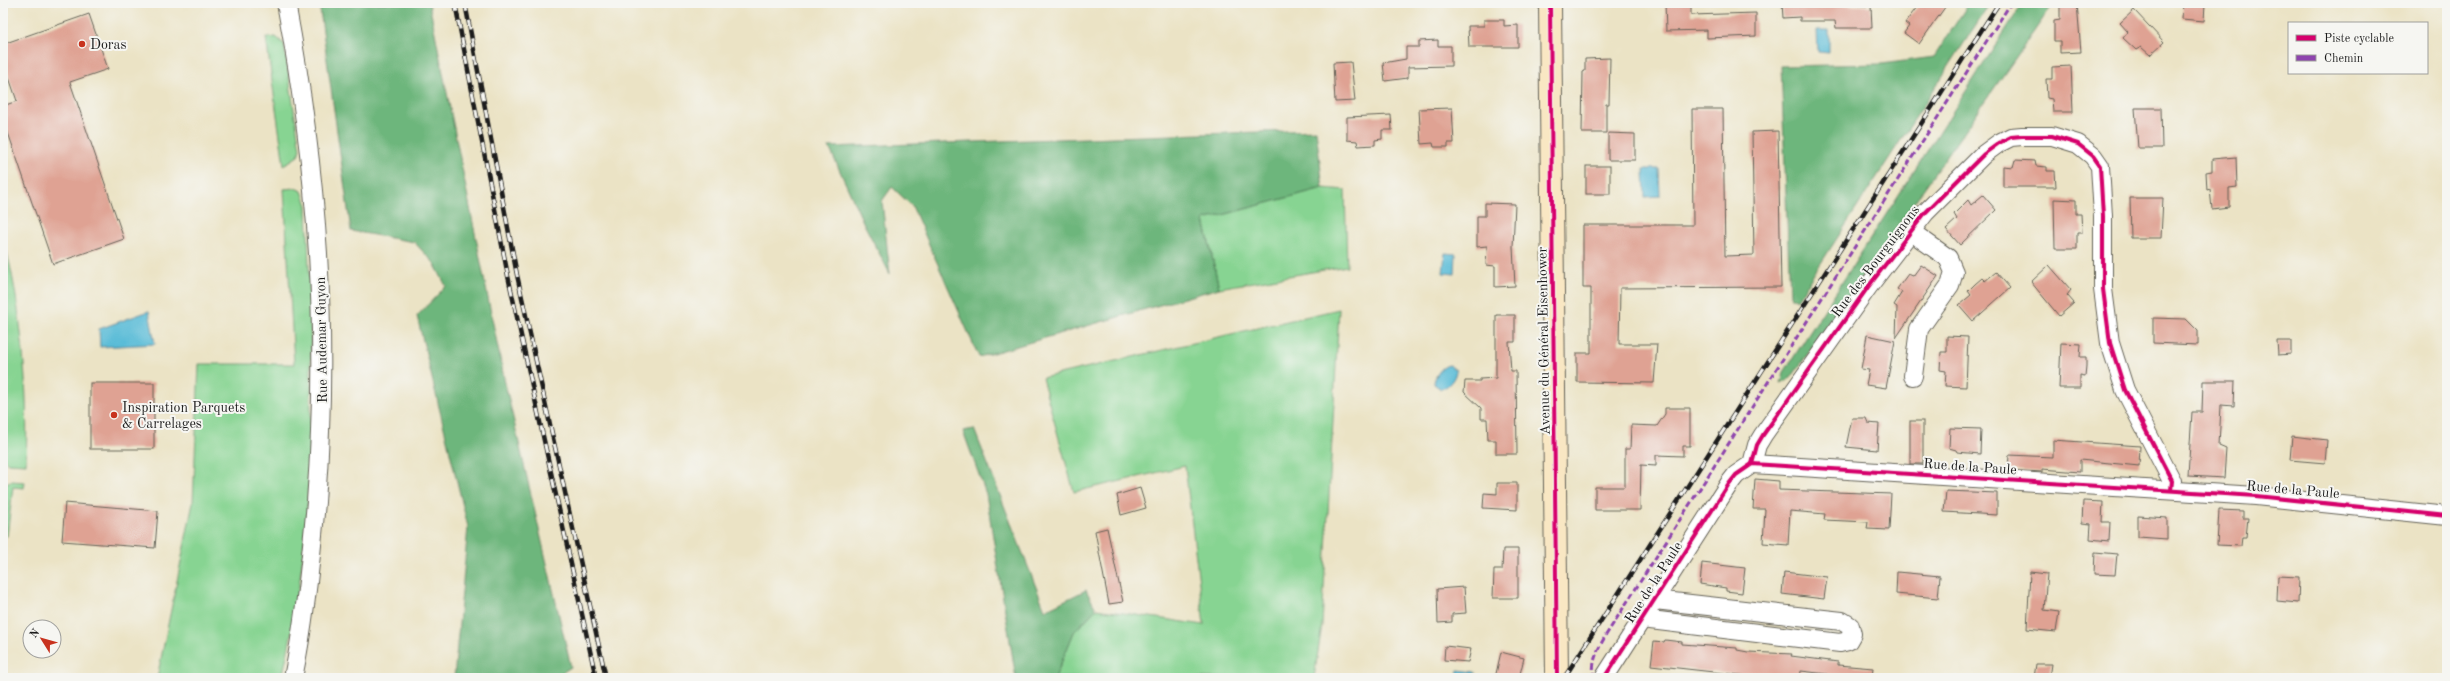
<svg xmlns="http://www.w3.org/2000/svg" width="2450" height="681" font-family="'Old Standard TT',serif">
	<rect width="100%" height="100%" fill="#f6f6f2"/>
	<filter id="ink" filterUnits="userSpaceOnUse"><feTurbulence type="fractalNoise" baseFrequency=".025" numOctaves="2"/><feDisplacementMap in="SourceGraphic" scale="8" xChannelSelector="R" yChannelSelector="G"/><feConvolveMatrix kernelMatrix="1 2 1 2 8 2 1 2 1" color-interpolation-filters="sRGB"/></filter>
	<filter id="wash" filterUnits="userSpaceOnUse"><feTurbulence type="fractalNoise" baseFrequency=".012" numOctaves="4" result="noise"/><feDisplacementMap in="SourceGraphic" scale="16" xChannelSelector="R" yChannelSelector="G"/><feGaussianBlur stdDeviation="0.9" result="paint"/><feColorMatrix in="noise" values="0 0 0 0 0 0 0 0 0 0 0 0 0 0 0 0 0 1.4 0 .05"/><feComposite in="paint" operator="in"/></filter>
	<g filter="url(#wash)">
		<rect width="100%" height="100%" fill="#ebe3c5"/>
		<g fill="#87d492" stroke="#527857">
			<polygon points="276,37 284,44 300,149 298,156 284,165 266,38"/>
			<path d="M295,188L302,191L307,205C312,362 319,524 282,678H157L193,503L199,364H294L284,189Z"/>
			<polygon points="1323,188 1345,190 1347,266 1219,288 1204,220"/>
			<path d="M3,238C22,302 29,397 26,464L8,463L3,459Z"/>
			<polygon points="1339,309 1322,625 1314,678 1055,678 1074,632 1096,609 1204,625 1185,466 1074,492 1042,378"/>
			<polygon points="11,481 25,482 24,488 13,487 7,536 3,536 3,484"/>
		</g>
		<g fill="#6db67c" stroke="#44694c">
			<polygon points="319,3 429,3 505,383 571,667 554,678 454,678 468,527 417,316 446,286 434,263 414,242 351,231"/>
			<polygon points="1969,3 1990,3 1797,300 1790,296 1781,66 1882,64 1934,57"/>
			<polygon points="2023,3 2054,3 1791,378 1781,383 1784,372"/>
			<polygon points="1316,130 1323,188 1204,220 1219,288 979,357 912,206 892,187 882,201 890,274 864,224 829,147"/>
			<polygon points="974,429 1045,610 1086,590 1096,609 1074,632 1055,678 1016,678 986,494 963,431"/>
		</g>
		<g fill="#59bbd7" stroke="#3a6c7a">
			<polygon points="1817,30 1829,30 1829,53 1818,52"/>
			<polygon points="1644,169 1659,169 1660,196 1645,197"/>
			<polygon points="1445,253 1456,254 1455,274 1443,273"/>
			<polygon points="149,311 155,344 100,347 99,329"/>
			<path d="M1449,365L1456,370C1456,377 1449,387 1441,389L1434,384C1434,376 1442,366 1449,365Z"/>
			<polygon points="1458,670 1475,672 1475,678 1457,678"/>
		</g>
		<g id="blocks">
			<g fill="#dfa293">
				<polygon points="1665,3 1691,3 1691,15 1756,13 1756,36 1707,38 1707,30 1666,31"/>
				<polygon points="1782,3 1871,6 1872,28 1836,28 1835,21 1800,21 1800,17 1783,18"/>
				<polygon points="1920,3 1948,3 1919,44 1904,33 1909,26 1905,23"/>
				<polygon points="2060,3 2077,3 2081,52 2060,53 2060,41 2054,41 2054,21 2060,20"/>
				<polygon points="2183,3 2205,3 2204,21 2182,19"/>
				<polygon points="2134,10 2164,42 2150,55 2141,47 2136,50 2123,38 2128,32 2120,23"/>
				<polygon points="89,14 108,69 70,82 124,239 53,264 3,118 3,106 17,101 3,60 3,44"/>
				<polygon points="1484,20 1504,20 1504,26 1518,25 1518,47 1469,47 1468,26 1484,26"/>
				<polygon points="1438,40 1438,46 1451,46 1451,66 1408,67 1408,78 1385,81 1383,63 1406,59 1406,47 1419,47 1419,41"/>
				<polygon points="1610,58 1609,104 1606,104 1606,133 1582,133 1583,72 1585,71 1585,59"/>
				<polygon points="1351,62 1355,101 1335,102 1333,63"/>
				<polygon points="2071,66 2073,112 2053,112 2052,99 2047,98 2046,79 2052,79 2052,67"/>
				<polygon points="1452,108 1454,143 1448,143 1448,147 1434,147 1433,143 1421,144 1419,109"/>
				<polygon points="2135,108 2161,108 2162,148 2138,148"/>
				<polygon points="1692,109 1723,109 1725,256 1754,255 1752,132 1778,131 1781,287 1620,288 1619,344 1657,344 1654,383 1577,382 1577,353 1591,353 1591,288 1583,288 1583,225 1693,225"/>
				<polygon points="1391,115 1392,130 1382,130 1382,139 1375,140 1375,145 1358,146 1357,141 1347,140 1347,117"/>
				<polygon points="1608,133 1635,134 1635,160 1608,160"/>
				<polygon points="2236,157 2237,187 2229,188 2229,207 2212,209 2210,189 2207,190 2206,172 2212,171 2212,159"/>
				<polygon points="2015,160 2035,161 2036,166 2047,167 2047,171 2055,171 2056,187 2003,187 2003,166 2013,167"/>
				<rect x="1586" y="166" width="24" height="28"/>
				<polygon points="1983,195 1996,210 1960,245 1946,229 1957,219 1954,214 1968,200 1971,205"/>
				<polygon points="2130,198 2163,198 2161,238 2131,238"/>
				<polygon points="2054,199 2076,200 2076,214 2081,214 2082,233 2077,233 2077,249 2055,249"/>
				<polygon points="1485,203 1515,204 1513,247 1515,286 1495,287 1495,266 1486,265 1487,246 1477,247 1477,216 1485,216"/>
				<polygon points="1921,265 1938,276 1896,338 1897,307 1894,305 1902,292 1897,289 1908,274 1913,276"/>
				<polygon points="2049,265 2071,290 2067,295 2074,303 2059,316 2031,282"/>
				<polygon points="1996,272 2010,288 1973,321 1959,305 1971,295 1968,291 1975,284 1982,278 1985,281"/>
				<polygon points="1496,315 1515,315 1515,342 1509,342 1511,371 1516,371 1517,454 1496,454 1496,440 1488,440 1487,419 1481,419 1481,408 1464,392 1465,381 1480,381 1480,379 1496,378"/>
				<polygon points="2153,318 2186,319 2198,331 2198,345 2153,343"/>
				<polygon points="1867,335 1895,341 1886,388 1866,385 1869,370 1861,369"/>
				<polygon points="1947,336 1968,337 1966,387 1945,386 1946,371 1940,370 1941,352 1947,352"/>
				<polygon points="2277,341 2291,341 2291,354 2278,355"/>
				<polygon points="2061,343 2081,344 2080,357 2086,357 2086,366 2085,376 2080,375 2080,388 2059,388"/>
				<polygon points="2203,381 2235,381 2234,406 2221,405 2219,446 2226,449 2224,478 2188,476 2192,412 2202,412"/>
				<rect x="90" y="383" width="64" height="66"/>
				<polygon points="1665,408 1690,408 1690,446 1683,446 1683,456 1656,455 1656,466 1641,465 1640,510 1595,510 1595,487 1625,487 1625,449 1630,449 1631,425 1657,426 1665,414"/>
				<polygon points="1852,418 1866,418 1868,423 1879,424 1877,450 1846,447"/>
				<rect x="1910" y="421" width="13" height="43"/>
				<polygon points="1950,428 1981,429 1980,454 1957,452 1956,450 1949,448"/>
				<polygon points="2292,436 2327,440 2325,463 2290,460"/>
				<polygon points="2053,440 2140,446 2139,466 2080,460 2080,472 2042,469 2042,472 2008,470 2009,455 2053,457"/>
				<polygon points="1755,479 1779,481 1779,490 1891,494 1889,530 1867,529 1868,522 1824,520 1825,514 1790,511 1788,545 1763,543 1765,509 1753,509"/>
				<polygon points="1497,483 1517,483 1517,510 1483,508 1484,493 1497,494"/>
				<polygon points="1140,488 1146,508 1121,515 1117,495"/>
				<polygon points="1946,491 1997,493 1997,515 1944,512"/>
				<polygon points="2083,501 2103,502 2102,522 2110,522 2109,541 2090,539 2091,524 2082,523"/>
				<polygon points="65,503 158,511 155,548 62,541"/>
				<polygon points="2219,510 2243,511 2243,518 2248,518 2246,537 2242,537 2241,546 2217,545"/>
				<polygon points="2138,516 2167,518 2167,539 2138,537"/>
				<polygon points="1107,528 1123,602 1109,604 1095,531"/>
				<polygon points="1503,549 1518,549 1518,598 1493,598 1494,570 1502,570"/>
				<polygon points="2095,552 2117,554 2115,575 2094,574"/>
				<polygon points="1702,563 1745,568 1742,593 1726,591 1726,588 1700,584"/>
				<polygon points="1784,572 1827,577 1824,599 1782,594"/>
				<polygon points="1897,572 1940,576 1938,598 1896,594"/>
				<polygon points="2030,572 2047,574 2044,610 2059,612 2056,632 2027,629"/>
				<polygon points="2278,576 2299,577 2298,603 2277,601"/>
				<polygon points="1464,587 1466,613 1452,614 1452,622 1438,623 1437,589"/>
				<polygon points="1665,640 1682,642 1682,644 1737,648 1737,650 1748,652 1792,654 1791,656 1838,662 1838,665 1873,668 1872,678 1826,678 1827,674 1801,671 1800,678 1767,678 1651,665 1654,641 1664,642"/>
				<polygon points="1445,646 1471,649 1468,662 1444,660"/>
				<polygon points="1501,652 1524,658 1519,678 1495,678"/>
				<polygon points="2036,664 2051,664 2049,678 2034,678"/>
			</g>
		</g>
	</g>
	<g filter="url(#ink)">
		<use href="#blocks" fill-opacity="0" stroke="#646257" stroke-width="1"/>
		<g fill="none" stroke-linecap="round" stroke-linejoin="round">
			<defs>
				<g id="minor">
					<path d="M286,3C318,173 329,330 316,502C311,561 305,620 293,678"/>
					<polyline points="1910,231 1948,258 1954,272 1950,285 1919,329 1913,376"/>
					<polyline points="1752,464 1757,445 1763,435 1868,287 1925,213 1984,154 1999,143 2011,137 2022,136 2052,136 2078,144 2093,156 2100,166 2103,216 2103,289 2110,343 2125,390 2172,481 2171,490"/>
					<polyline points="1642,619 1840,643 1848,641 1852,634 1850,626 1842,621 1655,600"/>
					<polyline points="1604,678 1729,484 1736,475 1752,464 2256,496 2447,516"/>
				</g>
				<polyline id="secondary" points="1550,3 1557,678"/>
			</defs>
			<use href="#minor" stroke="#646257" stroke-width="20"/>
			<use href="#secondary" stroke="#646257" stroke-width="24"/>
			<use href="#minor" stroke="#fff" stroke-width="18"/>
			<use href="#secondary" stroke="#f9e7c3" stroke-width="22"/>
			<defs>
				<g id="rail">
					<polyline points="455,3 508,276 596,678"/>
					<polyline points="465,3 517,275 606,678"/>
					<polyline points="1564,678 1999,3"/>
				</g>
			</defs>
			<use href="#rail" stroke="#1c1c1c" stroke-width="4.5"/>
			<use href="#rail" stroke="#f6f6f2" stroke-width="3" stroke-dasharray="9" stroke-linecap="butt"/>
			<path stroke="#8e44ad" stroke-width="3" stroke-dasharray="6 3" stroke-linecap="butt" d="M1594,678C1591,661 1598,649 1606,635L2011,3"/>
			<defs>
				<g id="cycleway">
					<polyline points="1550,3 1557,678"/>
					<polyline points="1752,464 1757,445 1763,435 1868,287 1925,213 1984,154 1999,143 2011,137 2022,136 2052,136 2078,144 2093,156 2100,166 2103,216 2103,289 2110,343 2125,390 2172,481 2171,490"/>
					<polyline points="1604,678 1729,484 1736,475 1752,464 2256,496 2447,516"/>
				</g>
			</defs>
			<use href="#cycleway" stroke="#f6f6f2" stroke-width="6"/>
			<use href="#cycleway" stroke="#d6006c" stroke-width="4"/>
		</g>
	</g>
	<g fill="#c8321e" stroke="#f6f6f2" stroke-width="1.5">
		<circle cx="82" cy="44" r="4"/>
		<circle cx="114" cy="415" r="4"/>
	</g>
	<g text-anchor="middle" stroke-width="4" stroke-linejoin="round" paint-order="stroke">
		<g font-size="14" fill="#1c1c1c" stroke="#f6f6f2" text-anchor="start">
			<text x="90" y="49">Doras</text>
			<text x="122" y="412">Inspiration Parquets<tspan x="122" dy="16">&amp; Carrelages</tspan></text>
		</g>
		<g font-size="14" fill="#1c1c1c" stroke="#f6f6f2">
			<text transform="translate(1875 261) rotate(-53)" y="5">Rue des Bourguignons</text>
			<text transform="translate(321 340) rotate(-91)" y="5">Rue Audemar Guyon</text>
			<text transform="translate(1543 341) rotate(-91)" y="5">Avenue du Général Eisenhower</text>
			<text transform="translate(1970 466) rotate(4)" y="5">Rue de la Paule</text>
			<text transform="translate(2293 489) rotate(5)" y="5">Rue de la Paule</text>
			<text transform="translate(1653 582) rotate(-57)" y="5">Rue de la Paule</text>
		</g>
	</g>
	<rect width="2450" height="681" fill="none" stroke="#f6f6f2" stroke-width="16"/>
	<rect x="2288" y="22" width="140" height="52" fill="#f6f6f2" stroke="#9f9f9c"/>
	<rect x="2296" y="35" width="20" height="6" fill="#d6006c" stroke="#9f9f9c"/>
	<text x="2324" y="42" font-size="12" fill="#1c1c1c">Piste cyclable</text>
	<rect x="2296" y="55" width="20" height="6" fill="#8e44ad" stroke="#9f9f9c"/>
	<text x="2324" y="62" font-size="12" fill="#1c1c1c">Chemin</text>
	<g transform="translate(42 639) rotate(307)"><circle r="19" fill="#f6f6f2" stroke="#9f9f9c"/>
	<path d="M0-3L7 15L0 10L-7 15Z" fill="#c8321e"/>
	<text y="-6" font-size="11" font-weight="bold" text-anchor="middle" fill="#1c1c1c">N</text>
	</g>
</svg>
